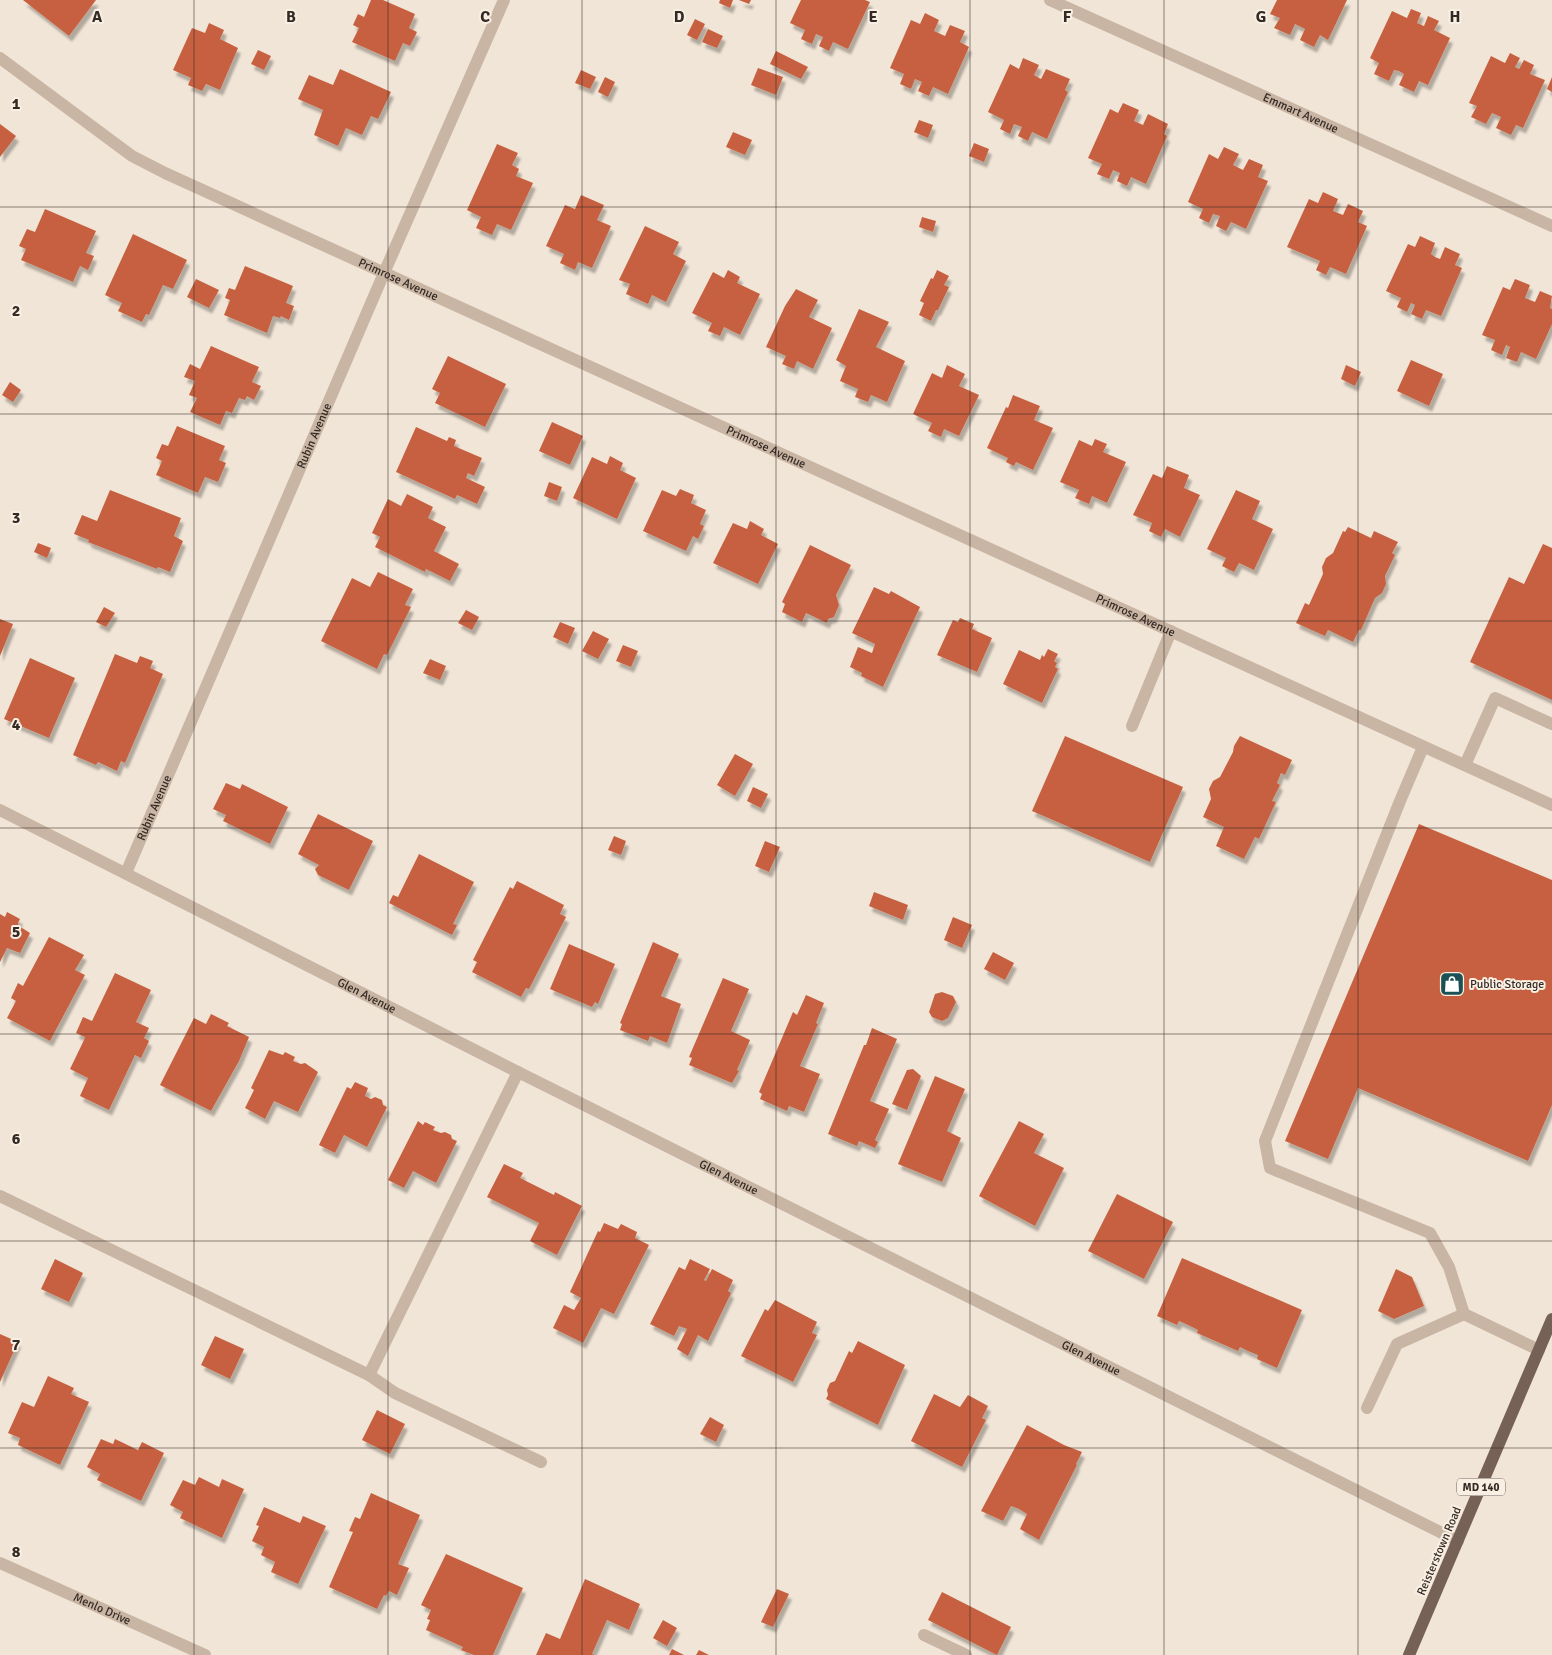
<svg xmlns="http://www.w3.org/2000/svg" width="1552" height="1655" font-family="Signika,sans-serif">
	<defs>
		<filter id="shadow"><feDropShadow dx="3" dy="5.5" stdDeviation="1" flood-color="#0004"/></filter>
	</defs>
	<rect width="100%" height="100%" fill="#f1e5d7"/>
	<g fill="#c6613f" filter="url(#shadow)">
		<polygon points="23,0 96,0 69,36"/>
		<polygon points="371,0 383,0 415,14 409,28 417,32 410,46 403,43 395,61 352,42 359,28 353,25 358,14 364,17"/>
		<polygon points="720,0 733,0 730,8 719,3"/>
		<polygon points="739,0 751,0 749,4"/>
		<polygon points="801,0 865,0 870,2 848,49 833,42 829,51 819,46 823,37 816,34 812,44 801,39 805,30 790,23"/>
		<polygon points="1277,0 1347,0 1328,40 1320,35 1314,47 1300,40 1305,29 1295,24 1290,35 1274,28 1280,18 1270,14"/>
		<polygon points="1411,9 1421,13 1417,23 1424,26 1428,16 1439,21 1434,30 1450,38 1428,85 1419,81 1414,92 1399,85 1404,74 1399,71 1394,70 1389,81 1374,74 1379,63 1370,58 1392,11 1407,18"/>
		<polygon points="925,13 939,20 934,31 945,36 950,25 965,31 960,42 969,47 948,94 933,87 929,96 918,91 922,82 915,79 911,89 900,84 904,74 890,68 911,20 920,24"/>
		<polygon points="695,19 705,24 697,40 687,35"/>
		<polygon points="209,23 224,30 220,39 238,48 220,90 206,84 202,91 188,85 191,78 173,70 192,28 205,33"/>
		<polygon points="708,29 723,36 717,48 702,42"/>
		<polygon points="258,50 271,56 264,70 251,64"/>
		<polygon points="776,51 808,67 801,79 770,64"/>
		<polygon points="1510,53 1520,58 1515,67 1519,69 1524,60 1534,65 1530,74 1545,80 1523,128 1516,125 1511,135 1496,128 1501,117 1492,113 1486,124 1471,117 1477,106 1469,103 1491,56 1505,63"/>
		<polygon points="1023,58 1039,65 1034,75 1039,78 1041,79 1046,69 1070,79 1065,90 1068,92 1047,139 1032,132 1028,141 1018,136 1022,127 1014,124 1010,134 1000,129 1004,120 988,112 1010,64 1019,69"/>
		<polygon points="758,68 783,77 776,95 751,85"/>
		<polygon points="340,69 391,92 378,119 371,116 362,135 346,128 338,146 314,135 323,110 298,99 309,75 333,85"/>
		<polygon points="581,70 596,77 590,89 575,83"/>
		<polygon points="605,77 615,82 608,97 598,92"/>
		<polygon points="1552,77 1552,92 1547,89"/>
		<polygon points="1123,103 1139,110 1134,121 1143,125 1148,114 1168,124 1164,134 1167,136 1146,184 1131,177 1127,186 1117,181 1120,173 1113,170 1109,179 1097,174 1102,164 1088,158 1110,109 1118,113"/>
		<polygon points="919,120 933,125 928,138 914,132"/>
		<polygon points="0,124 16,136 0,157"/>
		<polygon points="733,132 752,140 745,155 726,147"/>
		<polygon points="974,143 989,149 984,162 969,156"/>
		<polygon points="497,144 518,153 512,165 519,169 516,176 533,183 511,230 497,224 492,235 476,228 481,217 467,210"/>
		<polygon points="1224,147 1239,154 1233,165 1243,170 1249,159 1263,165 1258,177 1268,181 1246,229 1231,222 1226,231 1216,226 1220,216 1213,214 1209,223 1199,218 1203,209 1188,202 1209,154 1218,159"/>
		<polygon points="1323,192 1338,199 1333,211 1343,215 1348,204 1363,211 1358,222 1367,226 1346,274 1330,267 1326,275 1316,270 1320,261 1287,247 1309,199 1318,203"/>
		<polygon points="581,195 604,205 597,220 611,226 592,268 578,262 575,270 560,263 564,254 546,246 565,205 575,209"/>
		<polygon points="45,209 96,231 86,253 94,256 88,270 80,266 73,282 21,260 26,249 19,246 27,229 35,232"/>
		<polygon points="922,217 936,221 933,232 919,227"/>
		<polygon points="645,226 679,242 673,254 686,261 666,302 652,295 648,304 626,294 630,284 619,280"/>
		<polygon points="133,234 187,260 173,289 163,285 149,315 146,314 142,322 118,311 122,303 105,295"/>
		<polygon points="1420,236 1435,243 1431,254 1435,257 1440,259 1445,247 1460,254 1455,265 1462,268 1441,316 1426,310 1422,319 1411,314 1415,305 1411,303 1407,312 1397,307 1401,298 1386,291 1408,244 1415,247"/>
		<polygon points="245,266 293,286 286,303 294,306 289,320 281,316 280,318 273,316 267,333 224,315 230,300 225,298 229,288 235,290"/>
		<polygon points="728,270 740,277 737,283 760,294 740,335 724,327 720,336 708,331 712,323 692,313 713,272 724,278"/>
		<polygon points="937,270 949,276 944,285 949,287 938,310 936,310 931,321 919,315 924,303 920,301 931,278 933,279"/>
		<polygon points="196,279 219,290 209,308 187,297"/>
		<polygon points="1515,279 1530,285 1525,298 1535,302 1540,291 1552,296 1550,308 1552,309 1552,324 1536,359 1521,352 1517,362 1506,358 1510,347 1506,345 1502,355 1491,350 1495,340 1482,335 1503,287 1510,290"/>
		<polygon points="796,289 818,300 809,317 832,328 813,369 797,361 794,369 782,364 786,356 766,347 785,306"/>
		<polygon points="859,309 889,322 876,347 905,361 887,402 871,395 868,402 855,397 858,389 840,381 846,366 836,360"/>
		<polygon points="211,346 259,367 252,382 261,386 254,400 247,396 245,400 239,398 232,413 226,411 220,425 190,412 197,398 189,395 195,381 184,377 190,364 200,369"/>
		<polygon points="448,356 506,384 485,427 435,403 440,393 432,389"/>
		<polygon points="1411,360 1443,374 1429,406 1397,391"/>
		<polygon points="947,365 965,374 959,386 979,395 959,436 944,429 941,437 928,431 932,423 913,414 932,373 942,378"/>
		<polygon points="1346,365 1361,372 1355,386 1341,379"/>
		<polygon points="10,382 21,390 13,402 2,395"/>
		<polygon points="1013,395 1040,406 1034,420 1053,428 1033,470 1016,462 1014,466 1006,462 1008,458 987,448 1006,407 1008,408"/>
		<polygon points="552,422 583,436 570,465 539,451"/>
		<polygon points="177,426 225,446 219,460 226,463 218,482 205,477 198,493 156,475 162,461 156,458 162,444 168,446"/>
		<polygon points="416,427 447,441 449,437 456,440 454,446 482,458 474,476 468,473 466,478 485,487 477,504 457,495 455,499 396,472"/>
		<polygon points="1095,439 1107,444 1103,452 1126,462 1107,503 1092,496 1089,504 1075,498 1079,490 1060,482 1079,440 1092,446"/>
		<polygon points="610,456 623,463 620,470 636,478 617,519 573,498 592,457 607,464"/>
		<polygon points="1167,466 1189,475 1184,488 1200,495 1180,537 1165,529 1161,537 1149,531 1152,523 1133,515 1153,474 1162,478"/>
		<polygon points="549,482 562,487 557,501 544,496"/>
		<polygon points="680,489 694,495 691,503 706,510 700,524 704,526 698,539 693,536 686,551 643,531 662,490 676,496"/>
		<polygon points="110,490 181,518 174,536 183,541 170,572 158,567 157,569 88,542 89,540 74,534 82,515 97,521"/>
		<polygon points="1236,490 1260,501 1252,519 1273,529 1254,570 1239,563 1234,572 1222,566 1226,558 1207,549"/>
		<polygon points="407,494 433,507 428,518 446,527 434,551 459,564 450,581 426,569 425,572 375,547 380,537 372,533 388,499 401,506"/>
		<polygon points="750,521 764,529 761,535 778,544 758,584 713,563 733,523 747,529"/>
		<polygon points="1348,527 1371,538 1374,531 1398,542 1392,553 1395,555 1385,576 1386,584 1382,593 1375,598 1361,630 1359,630 1353,642 1328,630 1325,636 1296,623 1305,603 1309,605 1323,574 1322,567 1326,558 1333,553 1343,531 1345,532"/>
		<polygon points="38,543 51,548 47,558 34,552"/>
		<polygon points="1543,544 1552,548 1552,700 1470,662 1509,577 1524,584"/>
		<polygon points="810,545 851,565 836,595 839,605 834,617 828,619 827,623 806,613 802,622 782,612 785,604 782,602"/>
		<polygon points="378,572 413,589 405,605 411,607 387,655 384,654 377,669 321,641 352,578 370,587"/>
		<polygon points="874,587 889,594 891,591 920,607 883,687 861,676 862,673 850,667 858,647 872,653 875,644 852,633"/>
		<polygon points="104,607 115,613 106,627 96,622"/>
		<polygon points="466,610 479,617 472,630 458,623"/>
		<polygon points="960,618 974,624 972,629 992,638 977,672 937,655 953,620 958,622"/>
		<polygon points="0,619 13,624 0,656"/>
		<polygon points="560,622 575,628 568,644 553,637"/>
		<polygon points="593,631 609,639 598,659 582,651"/>
		<polygon points="623,645 638,651 631,667 616,661"/>
		<polygon points="1048,649 1058,654 1054,661 1057,663 1055,667 1058,669 1042,703 1003,684 1019,650 1040,660 1042,655 1044,657"/>
		<polygon points="115,654 137,663 140,656 153,661 150,668 163,674 125,763 121,761 117,771 98,762 96,765 73,755"/>
		<polygon points="30,658 75,678 49,738 4,719"/>
		<polygon points="430,659 446,666 440,680 423,673"/>
		<polygon points="1065,736 1183,787 1150,862 1032,811"/>
		<polygon points="1240,736 1292,760 1285,775 1281,773 1277,783 1280,785 1272,801 1276,802 1259,839 1255,837 1244,859 1216,846 1224,827 1203,817 1211,799 1209,789 1213,781 1220,777 1233,752 1234,746"/>
		<polygon points="735,754 753,764 735,796 717,785"/>
		<polygon points="226,783 240,789 242,784 288,807 270,844 223,821 226,815 213,809"/>
		<polygon points="753,787 768,794 761,808 747,801"/>
		<polygon points="318,814 373,841 349,890 318,875 315,869 319,865 298,854"/>
		<polygon points="1419,824 1552,880 1552,1105 1528,1161 1358,1088 1328,1159 1285,1141"/>
		<polygon points="614,836 626,841 621,855 608,850"/>
		<polygon points="765,841 780,847 769,872 755,866"/>
		<polygon points="419,854 474,882 453,924 457,925 452,935 389,903 393,895 398,897"/>
		<polygon points="517,881 564,905 560,914 566,917 529,989 526,988 521,997 472,972 477,962 473,960 510,887 513,889"/>
		<polygon points="874,892 908,905 903,920 869,906"/>
		<polygon points="7,912 20,919 18,923 19,926 30,933 20,953 7,948 0,962 0,914 5,917"/>
		<polygon points="953,917 972,925 962,948 944,940"/>
		<polygon points="49,937 84,955 75,970 85,975 50,1041 7,1018 16,1001 11,998 18,983 23,986"/>
		<polygon points="653,942 679,954 661,996 681,1004 667,1043 650,1036 648,1041 620,1030 622,1024 620,1023"/>
		<polygon points="569,944 615,964 598,1004 595,1002 592,1007 550,989"/>
		<polygon points="993,952 1014,963 1005,980 984,969"/>
		<polygon points="115,973 151,990 136,1022 149,1028 144,1038 149,1041 141,1058 135,1055 109,1110 80,1096 88,1078 70,1069 84,1040 85,1037 76,1033 83,1017 92,1021"/>
		<polygon points="723,978 749,989 731,1031 750,1040 737,1070 739,1071 732,1083 689,1065 692,1058 689,1057"/>
		<polygon points="942,992 953,996 956,1002 948,1018 942,1021 932,1017 929,1012 935,994"/>
		<polygon points="806,995 824,1003 816,1023 818,1024 800,1066 820,1074 804,1112 789,1106 787,1111 760,1099 762,1094 759,1092 793,1012 797,1015"/>
		<polygon points="211,1014 229,1023 227,1026 249,1037 239,1061 211,1111 160,1085 194,1018 206,1024"/>
		<polygon points="872,1028 897,1039 870,1101 889,1109 875,1140 878,1142 875,1148 859,1141 857,1146 828,1134 864,1045 866,1045"/>
		<polygon points="269,1050 283,1055 285,1052 295,1057 293,1061 301,1064 305,1063 318,1072 298,1112 274,1101 265,1119 245,1108 254,1090 251,1088"/>
		<polygon points="913,1069 921,1076 907,1110 892,1104 907,1070"/>
		<polygon points="935,1076 965,1089 947,1131 961,1138 942,1182 898,1164"/>
		<polygon points="355,1082 368,1088 365,1096 371,1099 375,1097 382,1100 383,1105 387,1107 367,1147 344,1135 335,1153 319,1145 347,1087 351,1089"/>
		<polygon points="418,1121 423,1125 425,1122 435,1127 433,1130 441,1133 445,1132 451,1135 452,1139 457,1141 436,1183 413,1171 404,1188 388,1180"/>
		<polygon points="1019,1121 1044,1134 1034,1153 1064,1168 1035,1226 979,1196"/>
		<polygon points="504,1164 523,1173 520,1178 554,1195 555,1192 582,1206 557,1255 530,1241 539,1223 487,1197"/>
		<polygon points="1117,1194 1173,1222 1144,1279 1088,1251"/>
		<polygon points="604,1223 618,1229 621,1224 637,1232 635,1238 649,1245 614,1314 601,1308 583,1343 553,1328 564,1305 574,1310 578,1303 581,1298 570,1292 598,1231 600,1232"/>
		<polygon points="1182,1258 1302,1310 1277,1368 1257,1359 1258,1355 1248,1351 1240,1347 1238,1351 1197,1333 1198,1330 1188,1325 1179,1321 1177,1325 1157,1316"/>
		<polygon points="55,1259 83,1273 69,1302 41,1289"/>
		<polygon points="690,1259 710,1269 704,1280 706,1281 712,1269 733,1280 728,1291 731,1293 708,1341 698,1335 688,1356 677,1349 687,1329 679,1326 674,1336 650,1324 679,1267 685,1270"/>
		<polygon points="1396,1269 1412,1277 1424,1306 1394,1319 1378,1311"/>
		<polygon points="775,1300 817,1322 812,1333 817,1335 793,1382 741,1356 765,1309 768,1311"/>
		<polygon points="0,1334 18,1342 0,1382"/>
		<polygon points="215,1336 244,1349 230,1379 201,1365"/>
		<polygon points="858,1341 905,1365 878,1425 826,1399 828,1395 827,1390 830,1383 835,1381 849,1351 852,1353"/>
		<polygon points="48,1376 74,1388 71,1394 89,1402 60,1465 18,1445 20,1438 8,1433 22,1402 34,1407"/>
		<polygon points="934,1394 960,1407 968,1395 988,1406 982,1418 986,1420 962,1467 911,1441"/>
		<polygon points="377,1410 405,1424 390,1454 362,1440"/>
		<polygon points="710,1417 724,1425 716,1442 700,1434"/>
		<polygon points="1027,1425 1064,1445 1082,1452 1076,1464 1077,1465 1039,1540 1020,1529 1027,1514 1019,1509 1011,1506 1003,1521 981,1511"/>
		<polygon points="101,1439 113,1444 115,1439 138,1450 142,1442 164,1453 141,1501 97,1480 100,1474 87,1467"/>
		<polygon points="199,1477 219,1487 222,1479 244,1489 222,1538 180,1518 183,1512 170,1505 183,1480 195,1485"/>
		<polygon points="371,1493 420,1515 398,1564 409,1568 397,1595 389,1591 386,1596 384,1595 377,1609 329,1587 353,1532 349,1531 355,1517 360,1519"/>
		<polygon points="264,1507 300,1523 303,1516 326,1526 298,1584 271,1572 275,1562 261,1555 264,1547 252,1541 259,1526 256,1525"/>
		<polygon points="446,1554 523,1588 493,1655 474,1655 461,1650 463,1647 426,1630 430,1620 427,1619 431,1610 421,1605"/>
		<polygon points="585,1579 640,1604 629,1630 607,1620 592,1654 595,1655 536,1655 546,1633 560,1639"/>
		<polygon points="777,1589 789,1594 773,1627 761,1622"/>
		<polygon points="942,1592 1011,1627 997,1655 928,1620"/>
		<polygon points="663,1620 677,1628 667,1646 653,1638"/>
		<polygon points="672,1649 684,1655 669,1655"/>
		<polygon points="699,1650 709,1655 696,1655"/>
	</g>
	<g fill="none" stroke-linecap="round" stroke-linejoin="round">
		<g stroke="#c9b5a3" stroke-width="12">
			<polyline points="1132,726 1171,631"/>
			<polyline points="1423,747 1400,801 1265,1141 1270,1168 1430,1233 1449,1267 1464,1314 1539,1350"/>
			<polyline points="1465,765 1495,698 1552,724"/>
			<polyline points="0,1196 369,1375 518,1072"/>
			<polyline points="369,1375 395,1393 541,1462"/>
			<polyline points="1367,1408 1397,1344 1464,1314"/>
			<polyline points="924,1635 966,1655"/>
		</g>
		<g stroke="#c9b5a3" stroke-width="12">
			<path id="s1" d="M1050,0L1552,226"/>
			<path id="s2" d="M0,58L132,156L165,173L1552,805"/>
			<path id="s3" d="M0,810L518,1072L1458,1541"/>
			<path id="s4" d="M126,873L384,273L504,0"/>
			<path id="s5" d="M0,1563L205,1655"/>
		</g>
		<polyline stroke="#766156" stroke-width="12" points="1409,1655 1552,1319"/>
	</g>
	<path fill="none" stroke="#342a25" stroke-width="1" stroke-opacity="0.55" d="M194,0V1655M388,0V1655M582,0V1655M776,0V1655M970,0V1655M1164,0V1655M1358,0V1655M0,207H1552M0,414H1552M0,621H1552M0,828H1552M0,1034H1552M0,1241H1552M0,1448H1552"/>
	<defs>
		<symbol id="shop-square" viewBox="-11 -11 22 22"><rect x="-9" y="-9" width="18" height="18" rx="4" fill="#1b5055" stroke="#f9efe3"/><path d="M-5-2.5h2.3a2.7 3.5 0 0 1 5.4 0H5L5.5 6h-11ZM-1.5-2.5h3a1.5 2.3 0 0 0-3 0Z" fill="#fff"/></symbol>
	</defs>
	<g fill-rule="evenodd">
		<use href="#shop-square" x="1438" y="970" width="28" height="28"/>
	</g>
	<g text-anchor="middle" stroke-width="4" stroke-linejoin="round" paint-order="stroke">
		<rect fill="#f9efe3" stroke="#6f655e" stroke-width="1" x="1457" y="1478.5" width="48" height="17" rx="4"/>
		<g font-size="11" font-weight="bold" fill="#342a25">
			<text x="1481" y="1491">MD 140</text>
		</g>
		<g font-size="12" fill="#342a25" stroke="#f9efe3">
			<text dy="4" stroke="none"><textPath href="#s1" startOffset="275">Emmart Avenue</textPath></text>
			<text dy="4" stroke="none"><textPath href="#s2" startOffset="458">Primrose Avenue</textPath></text>
			<text dy="4" stroke="none"><textPath href="#s4" startOffset="476">Rubin Avenue</textPath></text>
			<text dy="4" stroke="none"><textPath href="#s2" startOffset="862">Primrose Avenue</textPath></text>
			<text dy="4" stroke="none"><textPath href="#s2" startOffset="1268">Primrose Avenue</textPath></text>
			<text dy="4" stroke="none"><textPath href="#s4" startOffset="71">Rubin Avenue</textPath></text>
			<text dy="4" stroke="none"><textPath href="#s3" startOffset="411">Glen Avenue</textPath></text>
			<text dy="4" stroke="none"><textPath href="#s3" startOffset="816">Glen Avenue</textPath></text>
			<text dy="4" stroke="none"><textPath href="#s3" startOffset="1221">Glen Avenue</textPath></text>
			<text transform="translate(1439 1551) rotate(-67)" y="4">Reisterstown Road</text>
			<text dy="4" stroke="none"><textPath href="#s5" startOffset="112">Menlo Drive</textPath></text>
		</g>
		<g font-size="12" fill="#342a25" stroke="#f9efe3" text-anchor="start">
			<text x="1470" y="988">Public Storage</text>
		</g>
	</g>
	<g font-size="16" text-anchor="middle" font-weight="bold" fill="#342a25" stroke="#f9efe3" stroke-width="4" stroke-linejoin="round" paint-order="stroke">
		<text x="97" y="22">A</text>
		<text x="291" y="22">B</text>
		<text x="485" y="22">C</text>
		<text x="679" y="22">D</text>
		<text x="873" y="22">E</text>
		<text x="1067" y="22">F</text>
		<text x="1261" y="22">G</text>
		<text x="1455" y="22">H</text>
		<text x="16" y="109">1</text>
		<text x="16" y="316">2</text>
		<text x="16" y="523">3</text>
		<text x="16" y="730">4</text>
		<text x="16" y="937">5</text>
		<text x="16" y="1144">6</text>
		<text x="16" y="1350">7</text>
		<text x="16" y="1557">8</text>
	</g>
</svg>
